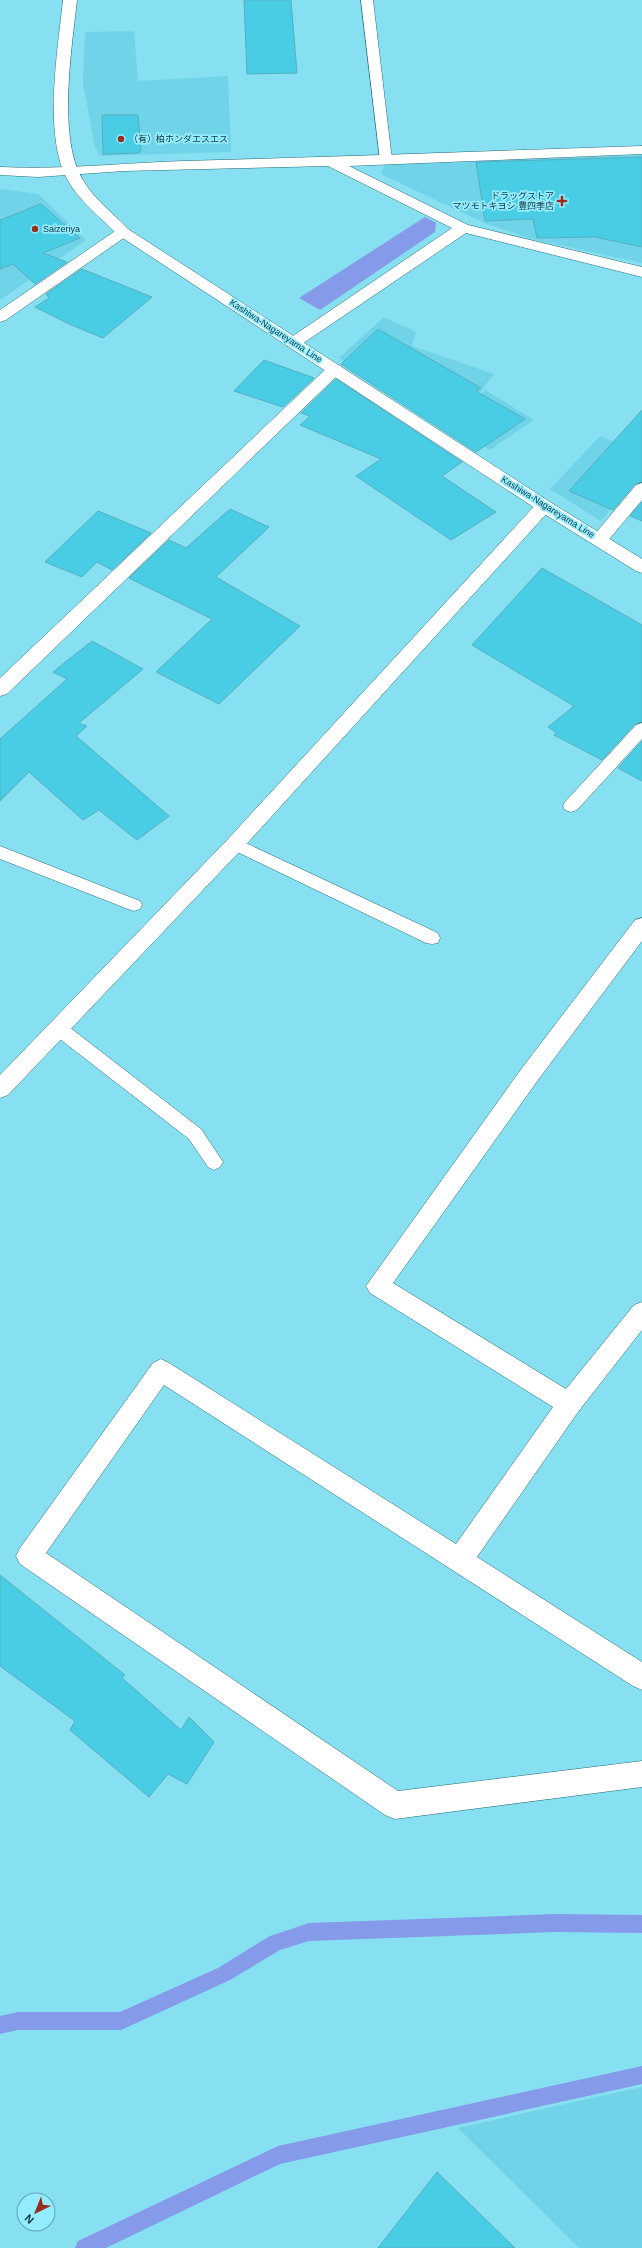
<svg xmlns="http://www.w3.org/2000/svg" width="642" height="2248" font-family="Helvetica,'Noto Sans JP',sans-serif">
	<rect width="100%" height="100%" fill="#87e0f1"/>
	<g fill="#70d3e7">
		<polygon points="134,31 138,81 228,76 231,152 100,156 95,147 83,83 85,32"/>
		<polygon points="642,155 642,263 532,239 484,223 381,174 385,163"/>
		<polygon points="0,189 38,194 86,240 0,300"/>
		<polygon points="384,317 416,332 412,346 494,374 452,427 339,358"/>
		<polygon points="485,390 534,420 490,450 454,428"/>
		<polygon points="600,436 642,453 642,471 601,521 550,489"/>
		<polygon points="642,2087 642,2248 579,2248 458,2128"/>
	</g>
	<polygon fill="#859be9" points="425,217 436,223 435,232 320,310 299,298"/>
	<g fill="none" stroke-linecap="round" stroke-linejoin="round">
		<g fill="#859be9" fill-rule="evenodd">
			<polygon points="555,1914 642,1915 642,1933 555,1932 309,1941 280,1950 230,1980 121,2030 18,2030 0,2034 0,2016 18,2012 120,2012 218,1968 270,1936 309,1923"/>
			<polygon points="642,2066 642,2084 280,2164 106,2248 75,2248 78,2241 278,2146"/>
		</g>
	</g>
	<g fill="#48cde4" stroke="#56afc0">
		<polygon points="244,0 291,0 297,73 247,74"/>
		<polygon points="102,115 138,115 141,151 139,151 139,153 103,154"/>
		<polygon points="642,157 642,247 595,237 537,238 533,219 485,221 476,162"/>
		<polygon points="41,204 80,238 43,253 67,262 35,284 13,264 0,269 0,220"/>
		<polygon points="82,269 152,297 103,338 67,323 35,307 49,298 46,294"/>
		<polygon points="378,329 481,388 476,391 525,419 476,452 341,364"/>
		<polygon points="264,360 314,378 283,407 234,391"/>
		<polygon points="336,379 462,462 442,476 496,512 451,540 356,476 381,459 300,425 310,416 301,413"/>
		<polygon points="642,410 642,482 635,484 613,510 569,491"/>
		<polygon points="642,502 642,521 630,516"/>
		<polygon points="230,509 269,527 216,577 300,626 219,704 156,672 212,619 129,578 169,540 186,548"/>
		<polygon points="98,511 151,533 112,570 97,562 82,577 45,562"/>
		<polygon points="542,568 642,625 642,722 635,724 602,760 554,735 557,733 548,727 574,706 472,645"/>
		<polygon points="92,641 143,669 79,723 87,726 76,736 169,816 137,840 99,810 83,820 29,772 0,801 0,739 67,679 53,672"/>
		<polygon points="642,741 642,781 618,768"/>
		<polygon points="0,1575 125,1675 122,1678 181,1730 189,1717 214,1742 187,1784 168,1774 149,1797 70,1730 75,1721 0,1666"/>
		<polygon points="437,2172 515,2248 378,2248"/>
	</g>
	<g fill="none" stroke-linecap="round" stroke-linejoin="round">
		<defs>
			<g id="service">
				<polygon points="361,0 373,0 392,160 386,164 380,160"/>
				<polygon points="642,723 642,739 577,810 571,812 565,810 563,806 565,802 636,725"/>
				<polygon points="235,838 438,933 440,938 438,943 432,944 426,943 229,848 227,844 229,840"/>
				<polygon points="0,846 140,901 142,905 140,909 134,911 128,909 0,859"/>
				<polygon points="58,1021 64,1023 201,1129 223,1162 220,1167 214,1170 208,1167 189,1139 52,1033 49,1028 52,1023"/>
			</g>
			<g id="minor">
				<path d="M642,146V154L349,166L468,225L642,267V277L466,233L299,346H287L285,343L287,340L452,228L328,166L124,171L38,177L0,175V167C61,170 123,163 184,161C337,157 489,151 642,146Z"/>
				<polygon points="123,227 128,229 131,232 128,235 6,320 0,322 0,310 118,229"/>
				<polygon points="335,364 341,366 343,369 341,372 7,694 0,696 0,678 329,366"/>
				<polygon points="642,483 642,500 606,543 600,545 594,543 591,539 594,535 636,485"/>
				<polygon points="544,500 550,502 553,506 550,510 242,849 8,1095 0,1098 0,1075 228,839 538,502"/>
				<polygon points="642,918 642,941 538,1080 393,1283 566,1389 634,1305 642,1302 642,1330 578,1412 477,1557 642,1662 642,1690 633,1686 164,1385 46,1553 398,1791 642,1761 642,1787 395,1819 385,1815 20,1564 16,1556 20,1548 153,1363 161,1359 169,1363 456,1544 553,1407 370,1293 366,1286 522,1068 635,920"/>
			</g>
			<path id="secondary" d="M63,0H77C72,47 57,139 83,180C94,199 113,213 128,229L550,502L642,559V573L636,571L538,510L118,235C100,217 79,201 67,179C43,135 58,48 63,0Z"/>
		</defs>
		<use href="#service" stroke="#286d7a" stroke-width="1"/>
		<use href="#minor" stroke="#286d7a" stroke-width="1"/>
		<use href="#secondary" stroke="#286d7a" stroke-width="1"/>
		<use href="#service" fill="#fff" fill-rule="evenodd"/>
		<use href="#minor" fill="#fff" fill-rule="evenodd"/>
		<use href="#secondary" fill="#fff" fill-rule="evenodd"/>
	</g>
	<g fill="#972d1d" stroke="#94edff" stroke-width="1.5">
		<circle cx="121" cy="139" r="4"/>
		<path d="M560 195h4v4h4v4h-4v4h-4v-4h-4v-4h4z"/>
		<circle cx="35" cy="229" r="4"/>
	</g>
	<g text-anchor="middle" stroke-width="3.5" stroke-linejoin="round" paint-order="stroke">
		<g font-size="9" fill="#10373e" stroke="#94edff" text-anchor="start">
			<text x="129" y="142">（有）柏ホンダエスエス</text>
			<text x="554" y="199" text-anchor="end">ドラッグストア<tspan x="554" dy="10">マツモトキヨシ 豊四季店</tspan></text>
			<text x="43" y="232">Saizeriya</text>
		</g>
		<g font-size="9" fill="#10373e" stroke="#94edff">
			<text transform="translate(276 331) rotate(33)" y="3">Kashiwa-Nagareyama Line</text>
			<text transform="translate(548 507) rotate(32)" y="3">Kashiwa-Nagareyama Line</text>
		</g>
	</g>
	<g transform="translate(36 2212) rotate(223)"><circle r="19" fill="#94edff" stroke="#5fa4b2"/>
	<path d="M0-3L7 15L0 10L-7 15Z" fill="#972d1d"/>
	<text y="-6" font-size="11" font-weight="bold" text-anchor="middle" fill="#10373e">N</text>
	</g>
</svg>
